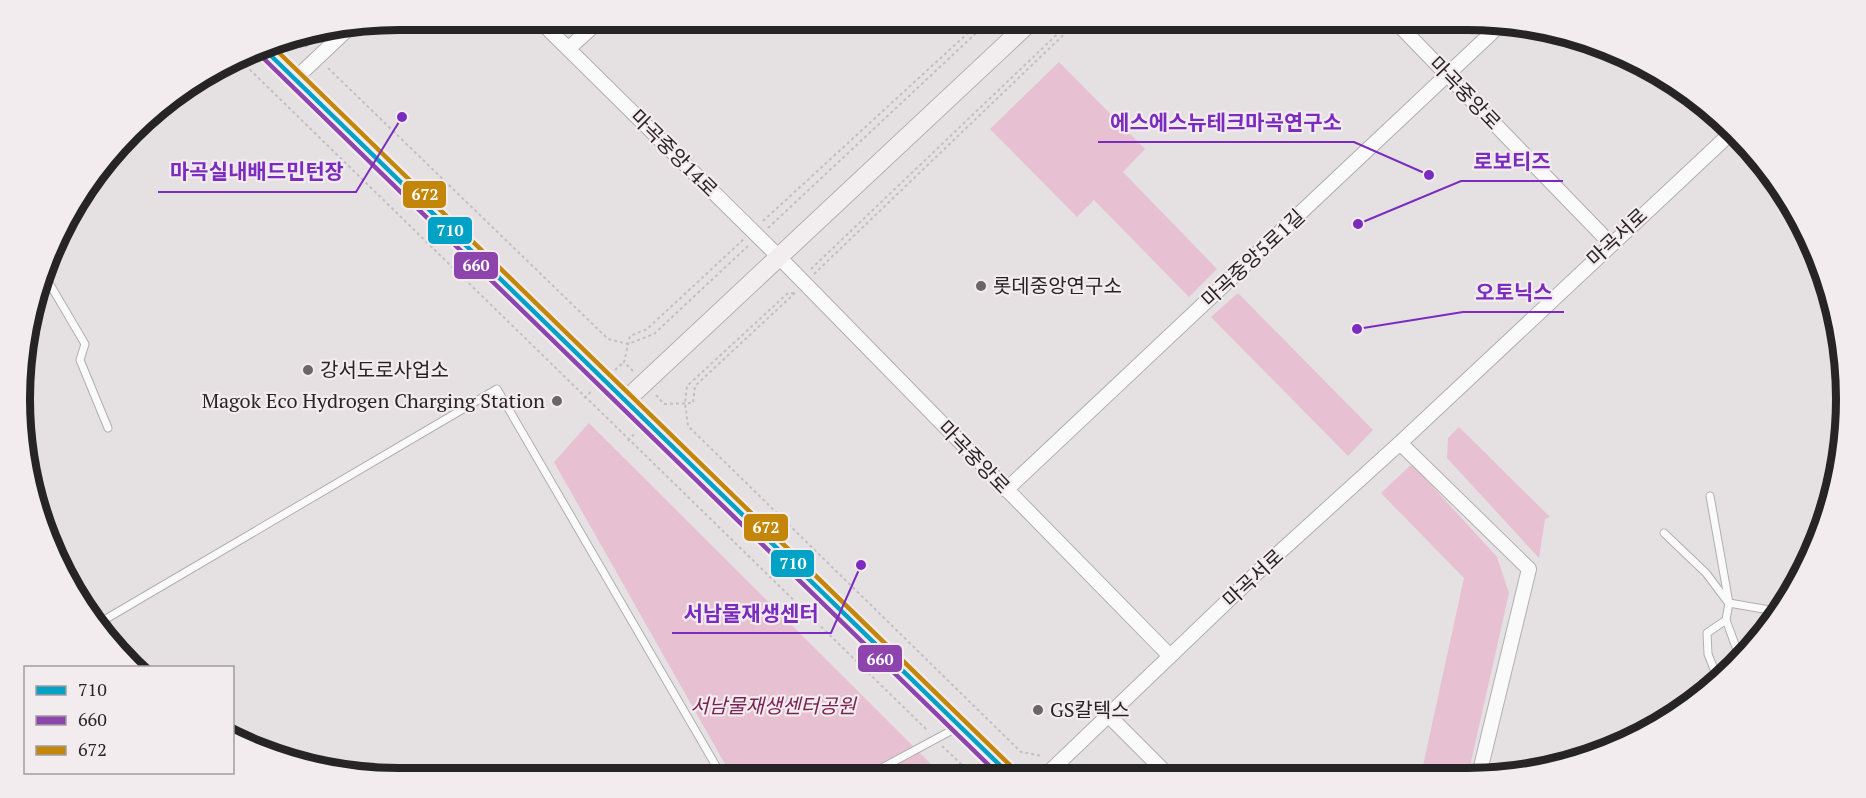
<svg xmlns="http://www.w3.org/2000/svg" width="1866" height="798" font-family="'PT Serif','Noto Sans KR',serif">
	<rect width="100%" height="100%" fill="#e5e0e2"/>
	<g fill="#e7c0d2">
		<polygon points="1059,62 1145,149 1123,172 1217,269 1189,297 1094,200 1077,217 990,129"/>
		<polygon points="1238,293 1373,430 1348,456 1211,317"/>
		<polygon points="589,423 944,777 733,778 554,462"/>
		<polygon points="1459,427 1550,517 1545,519 1539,558 1447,458 1448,438"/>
		<polygon points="1412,464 1497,557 1509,593 1468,775 1421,775 1464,578 1381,493"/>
	</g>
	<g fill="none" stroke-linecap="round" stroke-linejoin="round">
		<defs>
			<g id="service">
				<polyline points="45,276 85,344 80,360 108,428"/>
				<polyline points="1710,496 1729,603 1726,620 1740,658"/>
				<polyline points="1664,533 1706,573 1727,601"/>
				<polyline points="1729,603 1781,612"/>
				<polyline points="99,623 497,389 723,778"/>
				<polyline points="1719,682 1708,654 1707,633 1726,620"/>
				<polyline points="865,777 958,727"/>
			</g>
			<g id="minor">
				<polyline points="539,20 779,257 1170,656"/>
				<polyline points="1394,20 1610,243"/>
				<polyline points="569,48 600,20"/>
				<polyline points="295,79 349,28"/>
				<polyline points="1400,443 1529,569 1479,775"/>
				<polyline points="1006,490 1500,25"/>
				<polyline points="1108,715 1169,776"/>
				<polyline points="1044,777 1261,569 1400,443 1732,132"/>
			</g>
			<g id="secondary">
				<polyline points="263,48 1012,777"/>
				<polyline points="626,400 1032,20"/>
			</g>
		</defs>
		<use href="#service" stroke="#b2afb0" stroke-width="9"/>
		<use href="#minor" stroke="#b2afb0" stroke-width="16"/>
		<use href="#secondary" stroke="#b2afb0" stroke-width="20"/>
		<g stroke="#c2c0c0" stroke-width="2" stroke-dasharray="3 3" stroke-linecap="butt">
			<polyline points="296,37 307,47"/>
			<polyline points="241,61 928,731"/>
			<polyline points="328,68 608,339 628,344 654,334 748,246"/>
			<polyline points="763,221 982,20"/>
			<polyline points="768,228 990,20"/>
			<polyline points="811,269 1072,20"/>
			<polyline points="814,274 1079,20"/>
			<polyline points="794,293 788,293 687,386 685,403 688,426 1021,752 1043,756"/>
			<polyline points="615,370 624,362"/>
			<polyline points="633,371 624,362 630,336 647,329 744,239"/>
			<polyline points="656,395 664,404 693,403 695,386 795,293"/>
			<polyline points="584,398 593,390"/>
			<polyline points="628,441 636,432"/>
			<polyline points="942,746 975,777"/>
		</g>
		<use href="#service" stroke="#fbfafb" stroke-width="7"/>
		<use href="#minor" stroke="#fbfafb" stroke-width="14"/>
		<use href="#secondary" stroke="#f2eef0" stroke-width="18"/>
		<defs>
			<polyline id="bus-1" points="263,48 1012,777"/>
			<polyline id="bus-2" points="258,53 1001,777"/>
			<polyline id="bus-3" points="270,44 1017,772"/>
		</defs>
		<use href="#bus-1" stroke="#f3ecef" stroke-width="9"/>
		<use href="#bus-2" stroke="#f3ecef" stroke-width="9"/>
		<use href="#bus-3" stroke="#f3ecef" stroke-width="9"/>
		<use href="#bus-1" stroke="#02a2c6" stroke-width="4.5"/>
		<use href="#bus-2" stroke="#8e44ad" stroke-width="4.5"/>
		<use href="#bus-3" stroke="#c38609" stroke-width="4.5"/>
	</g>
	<g fill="#6a6667" stroke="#f3ecef" stroke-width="2">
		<circle cx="981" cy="286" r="6"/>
		<circle cx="308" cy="370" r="6"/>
		<circle cx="557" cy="401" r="6"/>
		<circle cx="1038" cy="710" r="6"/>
	</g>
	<g text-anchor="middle" stroke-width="4.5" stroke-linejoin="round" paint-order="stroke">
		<g font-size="20" fill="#272425" stroke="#f3ecef">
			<text transform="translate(1465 93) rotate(46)" y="7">마곡중앙로</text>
			<text transform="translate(674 153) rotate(45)" y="7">마곡중앙14로</text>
			<text transform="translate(1617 237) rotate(-43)" y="7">마곡서로</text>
			<text transform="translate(1253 258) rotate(-43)" y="7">마곡중앙5로1길</text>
			<text transform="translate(974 457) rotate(46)" y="7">마곡중앙로</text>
			<text transform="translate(1253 578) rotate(-43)" y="7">마곡서로</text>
		</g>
		<g font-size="20" fill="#272425" stroke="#f3ecef" text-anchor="start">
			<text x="993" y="293">롯데중앙연구소</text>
			<text x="320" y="377">강서도로사업소</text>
			<text x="545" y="408" text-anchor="end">Magok Eco Hydrogen Charging Station</text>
			<text x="1050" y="717">GS칼텍스</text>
		</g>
		<g font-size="20" font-style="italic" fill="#7b2354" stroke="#f3ecef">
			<text x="773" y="713">서남물재생센터공원</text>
		</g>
	</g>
	<path d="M0 0H1866V798H0ZM399 30H1467A369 369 0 0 1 1836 399V399A369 369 0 0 1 1467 768H399A369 369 0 0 1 30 399V399A369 369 0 0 1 399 30Z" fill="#f3ecef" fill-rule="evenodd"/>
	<path fill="none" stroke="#272425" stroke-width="8" d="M399 30H1467A369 369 0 0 1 1836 399V399A369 369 0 0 1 1467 768H399A369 369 0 0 1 30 399V399A369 369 0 0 1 399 30Z"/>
	<path fill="none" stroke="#7b2cbf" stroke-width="2" d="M1429 175L1354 142H1098M1358 224L1461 181H1563M402 117L356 192H158M1357 329L1463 312H1564M861 565L831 633H672"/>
	<g fill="#7b2cbf" stroke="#f3ecef" stroke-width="2">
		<circle cx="1429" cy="175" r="6"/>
		<circle cx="1358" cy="224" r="6"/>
		<circle cx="402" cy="117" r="6"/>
		<circle cx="1357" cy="329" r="6"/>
		<circle cx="861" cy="565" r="6"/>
	</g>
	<g font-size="21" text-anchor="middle" font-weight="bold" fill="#7b2cbf" stroke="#f3ecef" stroke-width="4.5" stroke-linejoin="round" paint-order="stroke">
		<text x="1226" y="130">에스에스뉴테크마곡연구소</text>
		<text x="1512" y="169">로보티즈</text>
		<text x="257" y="179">마곡실내배드민턴장</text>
		<text x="1514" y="300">오토닉스</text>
		<text x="751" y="621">서남물재생센터</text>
	</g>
	<g stroke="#f3ecef" stroke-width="2">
		<rect x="402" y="180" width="45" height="29" rx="6" fill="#c38609"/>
		<rect x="427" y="216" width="46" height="29" rx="6" fill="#02a2c6"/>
		<rect x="453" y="251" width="46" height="29" rx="6" fill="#8e44ad"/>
		<rect x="743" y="513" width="46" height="29" rx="6" fill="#c38609"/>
		<rect x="770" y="549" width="45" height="29" rx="6" fill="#02a2c6"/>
		<rect x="857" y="644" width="46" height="29" rx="6" fill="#8e44ad"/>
	</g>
	<g font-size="16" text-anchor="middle" font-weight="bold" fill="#fff">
		<text x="425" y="200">672</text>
		<text x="450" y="236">710</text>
		<text x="476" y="271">660</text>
		<text x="766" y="533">672</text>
		<text x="793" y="569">710</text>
		<text x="880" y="665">660</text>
	</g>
	<rect x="24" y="666" width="210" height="108" fill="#f3ecef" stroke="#a19c9e" stroke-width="1.5"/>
	<rect x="36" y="686" width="30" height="9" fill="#02a2c6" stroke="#a19c9e" stroke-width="1.5"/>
	<text x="78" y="696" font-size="18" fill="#272425">710</text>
	<rect x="36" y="716" width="30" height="9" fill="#8e44ad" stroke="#a19c9e" stroke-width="1.5"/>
	<text x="78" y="726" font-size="18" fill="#272425">660</text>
	<rect x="36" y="746" width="30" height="9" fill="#c38609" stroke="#a19c9e" stroke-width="1.5"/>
	<text x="78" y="756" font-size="18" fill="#272425">672</text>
</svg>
